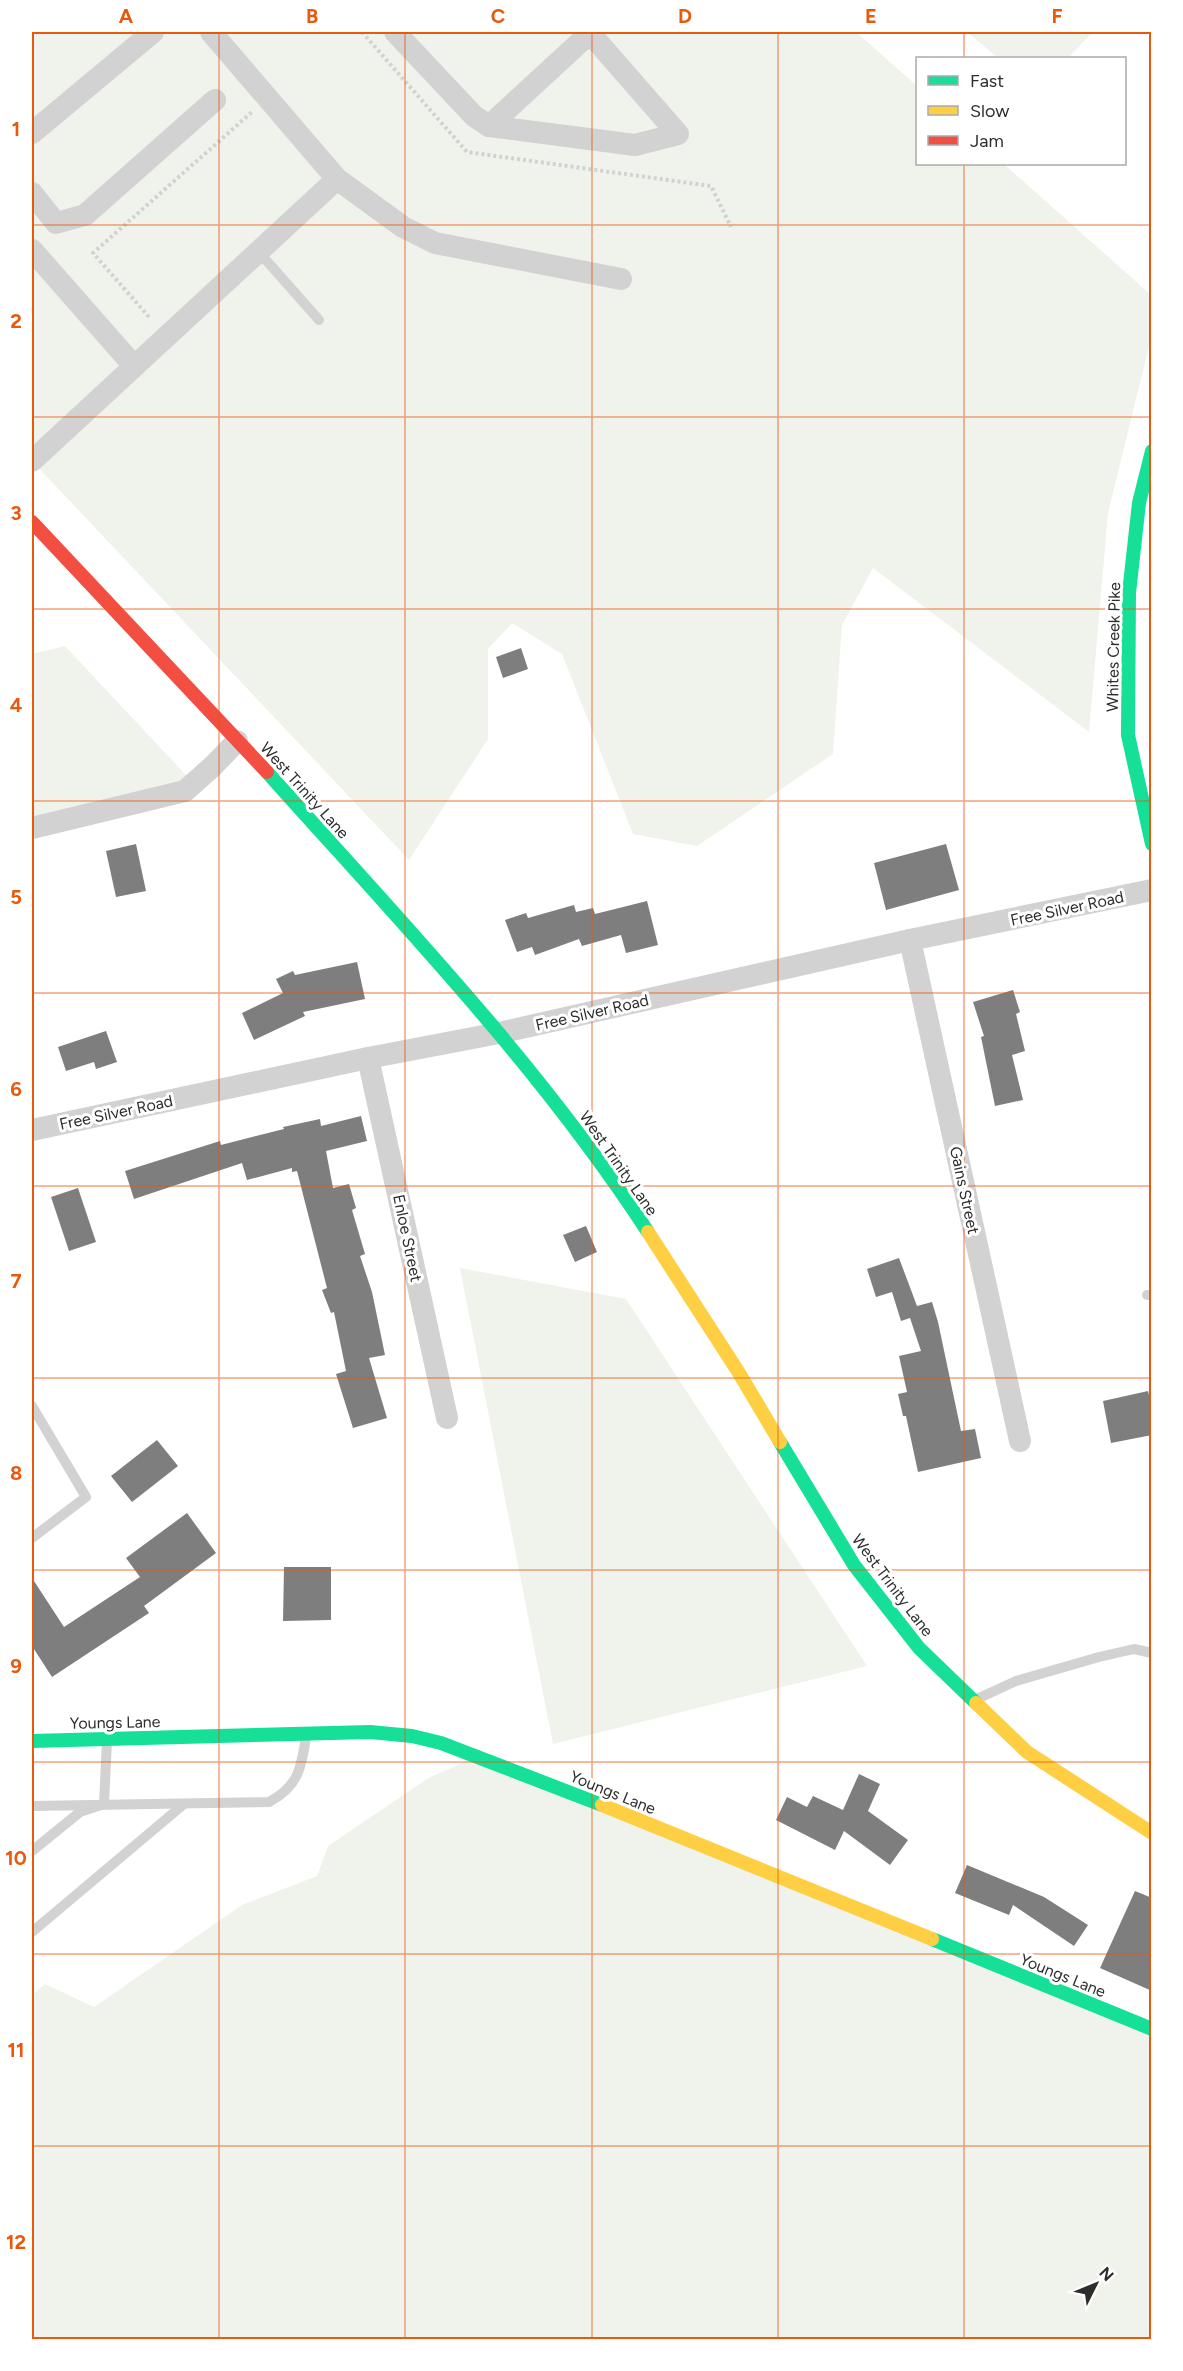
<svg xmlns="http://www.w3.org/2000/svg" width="1183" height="2371" font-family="Figtree,sans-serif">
	<rect width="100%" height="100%" fill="#fff"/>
	<g fill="#f0f3eb">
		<polygon points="32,32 856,32 917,86 918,164 1004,164 1151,295 1151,338 1108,513 1089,732 873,568 842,625 833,754 697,846 633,834 562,654 512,623 488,649 488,739 409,860 32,461"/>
		<polygon points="967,32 1093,32 1068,58 998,58"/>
		<polygon points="65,646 198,788 32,839 32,654"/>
		<polygon points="460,1268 626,1299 867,1666 553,1744"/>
		<polygon points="479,1756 1151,2029 1151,2339 32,2340 32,1995 45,1984 94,2007 242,1905 317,1876 328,1846 430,1777"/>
	</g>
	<g fill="#7e7e7e">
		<polygon points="521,648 528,669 503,678 496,657"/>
		<polygon points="136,844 146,891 116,897 106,851"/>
		<polygon points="946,844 959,890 886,910 874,863"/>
		<polygon points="647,901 658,945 626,953 621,935 582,946 579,939 535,955 532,947 517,952 505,920 526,913 528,918 574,905 576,912 593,908 595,914"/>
		<polygon points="357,962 365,999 303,1012 305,1016 254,1040 242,1013 283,993 276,979 293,971 295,975"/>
		<polygon points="1013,990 1020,1012 1016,1014 1025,1051 1012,1055 1023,1100 995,1106 981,1037 984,1036 973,1002"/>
		<polygon points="106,1031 117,1062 96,1069 94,1062 66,1071 58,1047"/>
		<polygon points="361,1116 367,1141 326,1151 333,1188 349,1184 356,1208 352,1210 365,1254 360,1256 372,1292 385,1355 369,1358 387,1418 353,1428 336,1374 346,1371 334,1312 331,1313 322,1290 327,1288 297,1171 292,1172 292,1168 247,1180 242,1163 134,1199 125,1171 220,1141 221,1145 284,1129 283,1127 320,1119 321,1126"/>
		<polygon points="78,1188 96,1242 69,1251 51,1197"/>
		<polygon points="586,1226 597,1252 575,1262 563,1235"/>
		<polygon points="899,1258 917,1306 932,1302 938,1322 961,1431 975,1429 981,1458 918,1472 906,1416 903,1416 898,1394 907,1392 899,1356 921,1351 910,1318 901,1321 892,1292 876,1297 867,1269"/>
		<polygon points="1148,1391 1152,1406 1152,1435 1111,1443 1103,1401"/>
		<polygon points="157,1440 178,1466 132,1502 111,1476"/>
		<polygon points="187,1513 216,1553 144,1606 149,1613 52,1677 32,1646 32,1578 64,1627 140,1577 126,1558"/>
		<polygon points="284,1567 331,1567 331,1620 283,1621"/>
		<polygon points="859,1774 880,1784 868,1811 908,1840 890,1865 844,1831 835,1850 776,1820 787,1797 807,1807 813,1796 843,1810"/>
		<polygon points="967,1865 1044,1897 1088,1925 1074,1946 1013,1905 1009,1915 955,1893"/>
		<polygon points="1135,1891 1152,1898 1152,1991 1100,1968"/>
	</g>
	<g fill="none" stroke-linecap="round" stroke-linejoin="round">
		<g stroke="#d2d2d2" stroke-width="4" stroke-dasharray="3 3" stroke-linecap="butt">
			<polyline points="362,32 467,152 711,186 731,227"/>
			<polyline points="149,317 93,253 252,112"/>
		</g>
		<g stroke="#d2d2d2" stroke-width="10">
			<polyline points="258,251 319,320"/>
			<polyline points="1147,1295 1152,1295"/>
			<polyline points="32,1406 86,1497 32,1538"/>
			<polyline points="977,1699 1016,1681 1099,1657 1134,1649 1152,1653"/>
			<path d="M32,1806L269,1802C299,1786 301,1768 306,1737"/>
			<polyline points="32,1851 80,1812 104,1804 107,1741"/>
			<polyline points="32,1932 184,1804"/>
		</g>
		<g stroke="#d2d2d2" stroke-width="22">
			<polyline points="395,32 474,116 489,126 635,145 678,134 589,32"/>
			<polyline points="489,126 590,33"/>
			<polyline points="32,133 153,32"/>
			<polyline points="337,179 403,227 435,243 621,279"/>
			<polyline points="32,193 56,223 85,215 215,100"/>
			<polyline points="32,250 134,366"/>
			<polyline points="32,461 337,179 211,32"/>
			<polyline points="32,828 185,791 213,766 237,741"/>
			<polyline points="910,940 1020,1441"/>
			<polyline points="368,1058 447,1418"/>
			<polyline points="32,1130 368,1058 499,1033 910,940 1152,890"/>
		</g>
		<g stroke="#16e098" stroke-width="14">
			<polyline points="1152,451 1139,503 1129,593 1128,735 1152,844"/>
			<path d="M267,772C400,921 539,1065 648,1232"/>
			<polyline points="780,1442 854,1565 919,1648 976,1703"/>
			<polyline points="32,1741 370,1732 412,1736 441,1743 602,1805"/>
			<polyline points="932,1939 1152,2029"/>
		</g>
		<g stroke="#ffcf43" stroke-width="14">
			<polyline points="648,1232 739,1373 780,1442"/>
			<polyline points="976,1703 1027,1752 1152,1833"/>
			<polyline points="602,1805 932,1939"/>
		</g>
		<polyline stroke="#f24e42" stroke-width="14" points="32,522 267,772"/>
	</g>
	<path fill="none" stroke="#e8590c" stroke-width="1.5" stroke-opacity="0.55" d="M219,32V2340M405,32V2340M592,32V2340M778,32V2340M964,32V58M964,164V2340M32,225H1152M32,417H1152M32,609H1152M32,801H1152M32,993H1152M32,1186H1152M32,1378H1152M32,1570H1152M32,1762H1152M32,1954H1152M32,2146H1152"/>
	<g text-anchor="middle" stroke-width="6" stroke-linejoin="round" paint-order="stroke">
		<g font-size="16" fill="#2d2d2d" stroke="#fff">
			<text transform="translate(1113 647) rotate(-89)" y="6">Whites Creek Pike</text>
			<text transform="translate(305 790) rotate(48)" y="6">West Trinity Lane</text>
			<text transform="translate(1067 908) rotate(-12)" y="6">Free Silver Road</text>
			<text transform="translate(592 1012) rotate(-13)" y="6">Free Silver Road</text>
			<text transform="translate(116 1112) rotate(-12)" y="6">Free Silver Road</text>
			<text transform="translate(619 1163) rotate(55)" y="6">West Trinity Lane</text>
			<text transform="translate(965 1190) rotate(78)" y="6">Gains Street</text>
			<text transform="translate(408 1238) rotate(78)" y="6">Enloe Street</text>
			<text transform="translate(893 1585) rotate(53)" y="6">West Trinity Lane</text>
			<text transform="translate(115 1722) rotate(-1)" y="6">Youngs Lane</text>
			<text transform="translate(613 1792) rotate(22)" y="6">Youngs Lane</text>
			<text transform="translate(1063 1975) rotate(22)" y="6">Youngs Lane</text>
		</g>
	</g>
	<rect width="1183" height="2371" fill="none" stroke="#ffffff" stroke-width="66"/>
	<rect x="916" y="57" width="210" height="108" fill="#ffffff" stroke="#ababab" stroke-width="1.5"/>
	<rect x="928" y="76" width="30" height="9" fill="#16e098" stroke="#ababab" stroke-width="1.5"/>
	<text x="970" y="87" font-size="18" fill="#2d2d2d">Fast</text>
	<rect x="928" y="106" width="30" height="9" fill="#ffcf43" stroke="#ababab" stroke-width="1.5"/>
	<text x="970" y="117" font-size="18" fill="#2d2d2d">Slow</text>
	<rect x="928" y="136" width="30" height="9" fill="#f24e42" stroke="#ababab" stroke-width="1.5"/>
	<text x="970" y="147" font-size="18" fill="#2d2d2d">Jam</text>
	<g transform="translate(1096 2284) rotate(47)" stroke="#ffffff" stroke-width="4.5" paint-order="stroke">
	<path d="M0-4.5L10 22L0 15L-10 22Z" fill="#2d2d2d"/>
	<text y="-9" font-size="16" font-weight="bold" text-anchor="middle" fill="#2d2d2d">N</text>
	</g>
	<rect x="33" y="33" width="1117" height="2305" fill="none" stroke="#e8590c" stroke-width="2"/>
	<g font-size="20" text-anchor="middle" font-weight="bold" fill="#e8590c">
		<text x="126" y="23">A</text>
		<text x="312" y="23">B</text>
		<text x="498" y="23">C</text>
		<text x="685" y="23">D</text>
		<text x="871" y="23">E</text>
		<text x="1057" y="23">F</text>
		<text x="16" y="136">1</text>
		<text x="16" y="328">2</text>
		<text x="16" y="520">3</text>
		<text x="16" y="712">4</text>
		<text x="16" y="904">5</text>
		<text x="16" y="1096">6</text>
		<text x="16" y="1288">7</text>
		<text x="16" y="1480">8</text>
		<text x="16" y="1673">9</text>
		<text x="16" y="1865">10</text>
		<text x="16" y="2057">11</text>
		<text x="16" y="2249">12</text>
	</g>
</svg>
